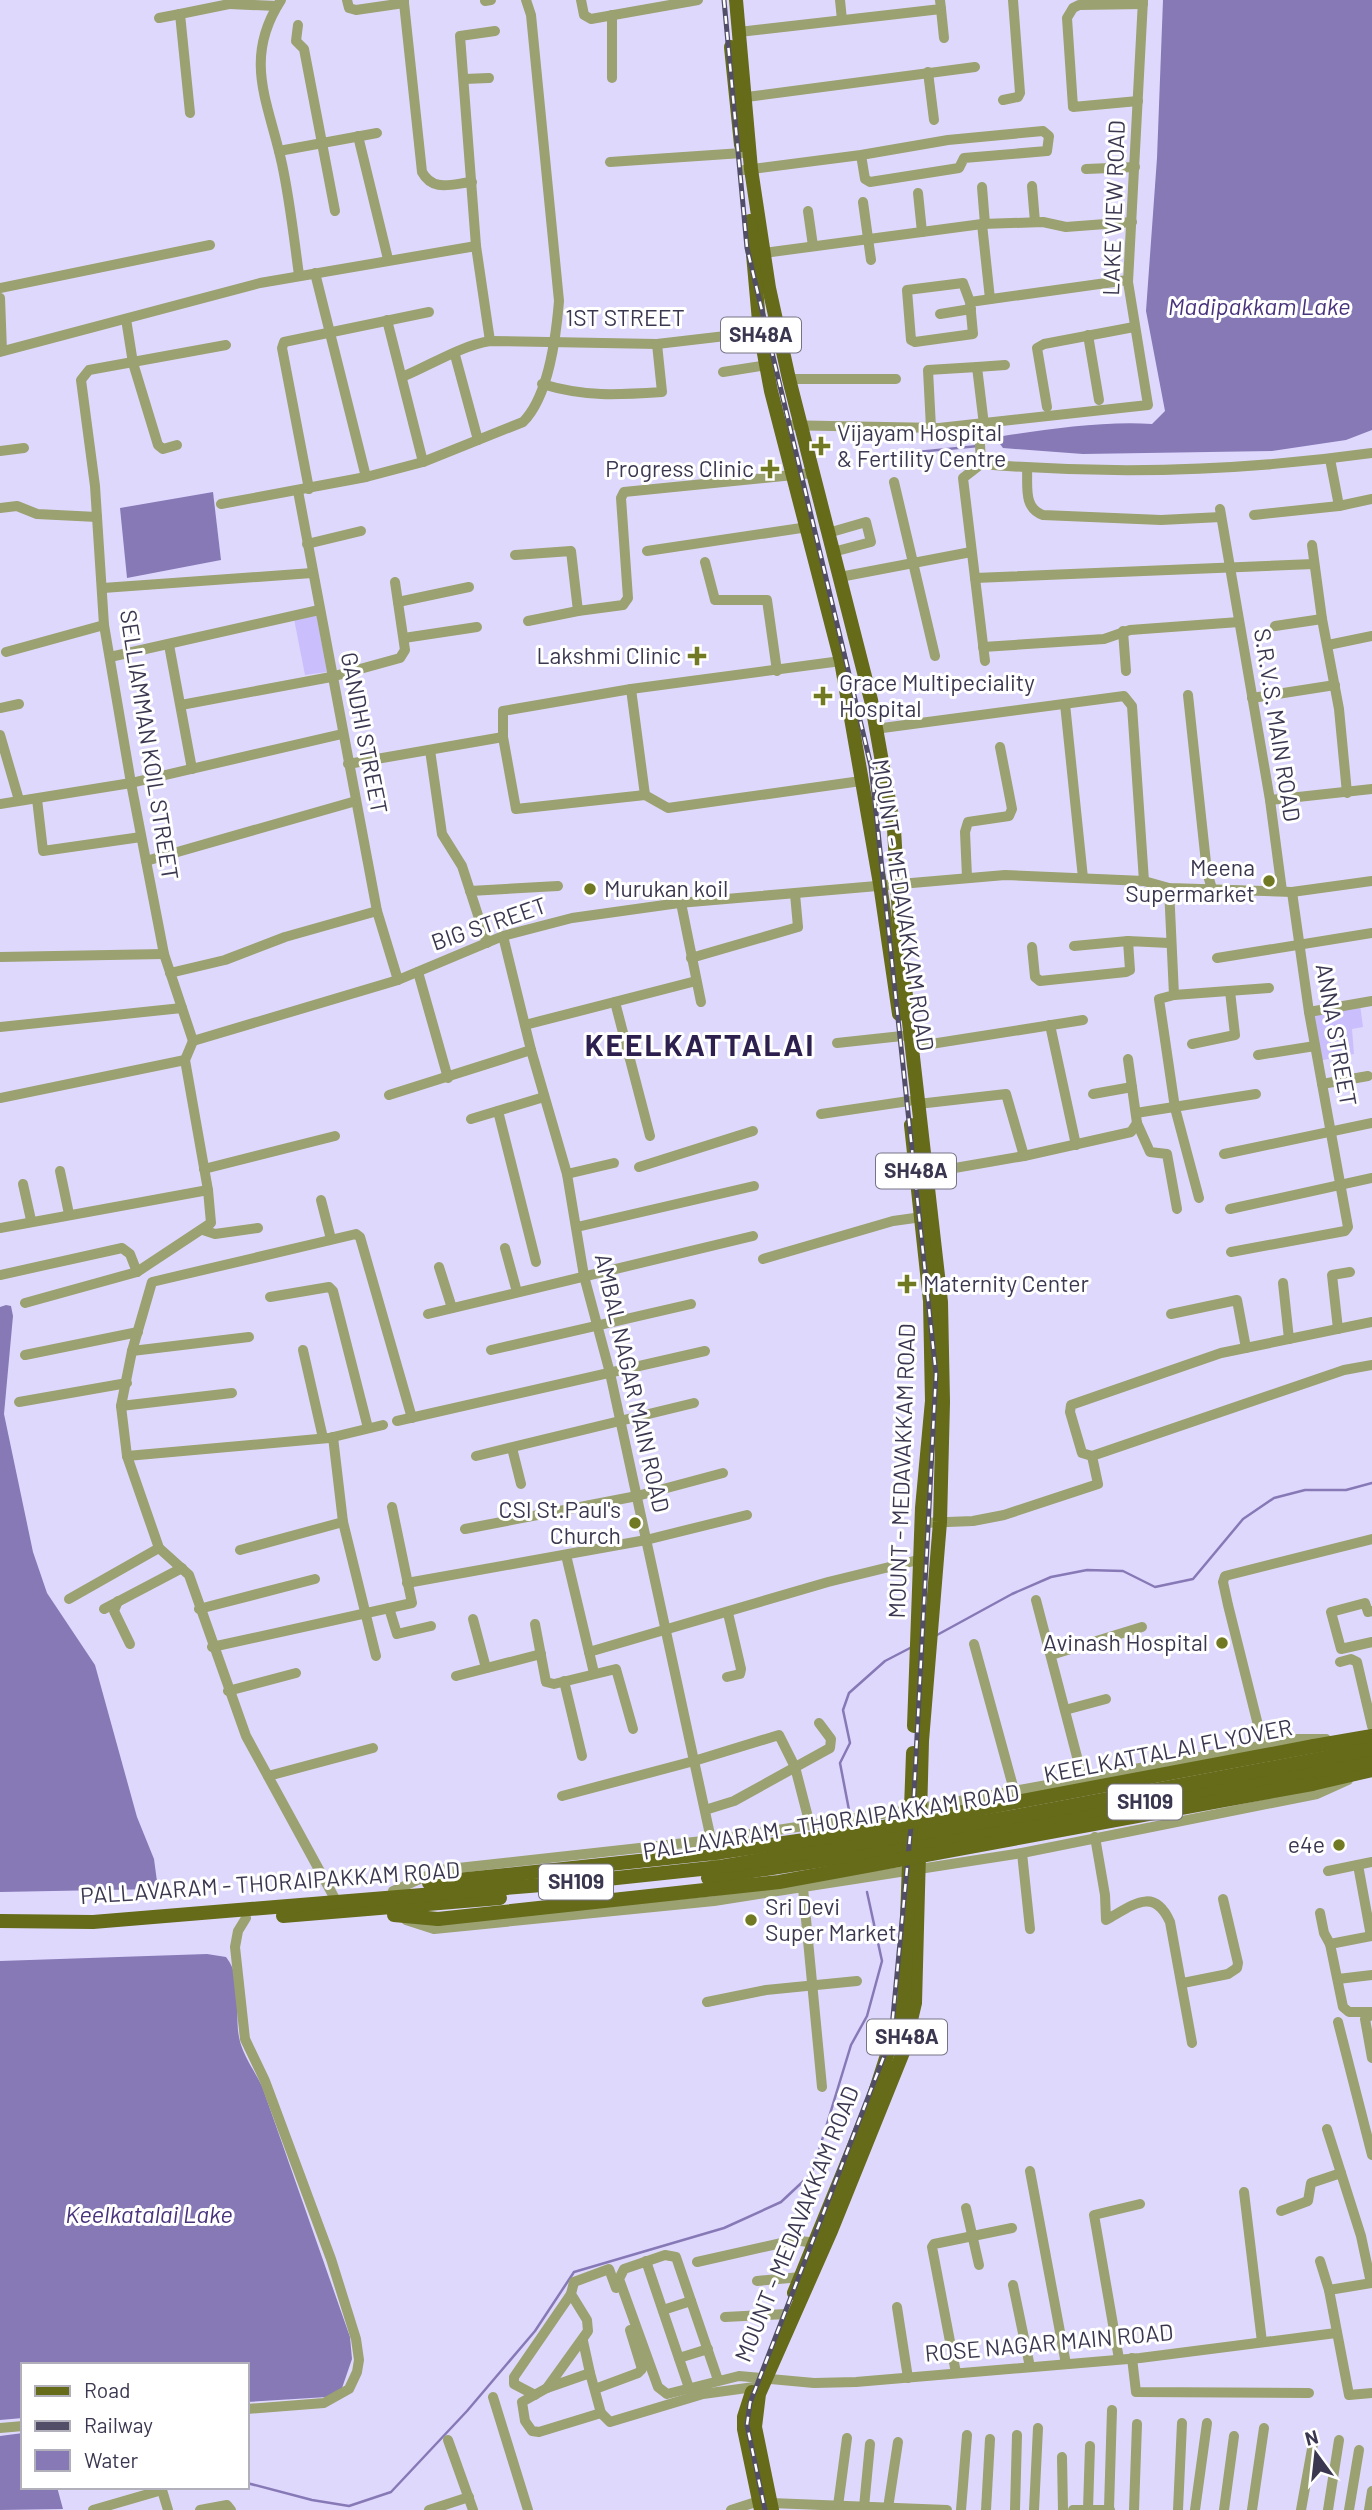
<svg xmlns="http://www.w3.org/2000/svg" width="1372" height="2510" font-family="Barlow,sans-serif">
	<rect width="100%" height="100%" fill="#dfd8fd"/>
	<g fill="#cbbefc">
		<polygon points="316,612 327,672 305,675 294,619"/>
		<polygon points="1360,1004 1363,1027 1352,1029 1354,1054 1318,1061 1311,1014"/>
	</g>
	<g fill="#8779b6">
		<path d="M1163,0H1372V430L1346,440L1272,451L1083,454L1003,448L1000,444L1003,436C1051,429 1104,421 1152,424L1165,411L1146,311L1157,158Z"/>
		<polygon points="213,492 221,560 127,578 120,508"/>
		<polygon points="6,1305 11,1306 13,1316 4,1414 33,1552 47,1593 95,1665 137,1817 154,1859 158,1889 0,1892 0,1307"/>
		<path d="M207,1954L226,1957C244,1980 234,2010 239,2037C242,2054 254,2070 262,2086L350,2337L352,2359L341,2391L327,2397L247,2402V2365H23V2418L0,2420V1961Z"/>
		<polygon points="23,2433 23,2487 57,2487 63,2509 0,2510 0,2436"/>
	</g>
	<g fill="none" stroke-linecap="round" stroke-linejoin="round">
		<g stroke="#8779b6" stroke-width="2.5">
			<polyline points="877,456 978,446"/>
			<polyline points="937,1635 1012,1594 1051,1577 1087,1570 1123,1571 1155,1587 1193,1579 1243,1519 1274,1498 1305,1490 1346,1490 1372,1483"/>
			<polyline points="849,1810 840,1763 850,1743 843,1710 849,1693 885,1661 912,1647"/>
			<polyline points="247,2483 312,2500 349,2506 391,2492 467,2411 535,2331 574,2272 724,2228 781,2202 812,2173 851,2045 867,2016 882,1961 867,1892"/>
		</g>
		<g stroke="#9ba170" stroke-width="10">
			<polyline points="228,0 229,4 277,6"/>
			<path d="M281,0C242,60 269,103 282,164C290,201 294,239 299,275"/>
			<polyline points="347,0 349,8 356,10 404,3 404,0"/>
			<polyline points="581,0 584,15 591,19 698,0"/>
			<polyline points="840,0 842,20"/>
			<polyline points="485,1 491,0"/>
			<path d="M404,3L422,172C433,192 451,184 472,182"/>
			<polyline points="941,9 944,38"/>
			<polyline points="159,18 180,14"/>
			<polyline points="298,25 296,41 304,49 335,211"/>
			<polyline points="739,32 941,9 940,0"/>
			<polyline points="928,72 934,120"/>
			<polyline points="612,78 612,15"/>
			<polyline points="464,79 489,78"/>
			<polyline points="747,97 975,67"/>
			<polyline points="1003,100 1018,97 1020,93 1013,0"/>
			<polyline points="1138,101 1073,107 1067,18 1073,8 1079,5 1143,4"/>
			<polyline points="190,113 180,14 229,4"/>
			<polyline points="358,136 388,259"/>
			<polyline points="279,151 377,133"/>
			<polyline points="610,162 742,153"/>
			<polyline points="1086,169 1135,167"/>
			<polyline points="744,170 861,155 865,179 870,182 959,168 964,158 1047,151 1049,136 1043,131 948,140 861,155"/>
			<polyline points="1032,186 1035,222"/>
			<polyline points="982,187 985,224"/>
			<polyline points="918,193 922,232"/>
			<polyline points="863,202 871,260"/>
			<polyline points="808,211 813,246"/>
			<polyline points="982,224 990,299"/>
			<polyline points="476,246 460,36 495,31"/>
			<polyline points="764,253 982,224 1043,222 1066,227 1132,222"/>
			<polyline points="315,273 366,477"/>
			<polyline points="0,288 210,245"/>
			<polyline points="0,298 2,351"/>
			<polyline points="970,302 963,283 907,290 911,340 915,342 973,334 970,302 1128,280"/>
			<polyline points="940,314 971,309"/>
			<polyline points="126,319 133,363 158,445 163,449 177,445"/>
			<polyline points="387,320 423,462"/>
			<polyline points="1088,335 1099,400"/>
			<polyline points="226,345 89,370 81,380 95,486 104,625 131,783 164,954 193,1041 398,980 503,936 572,918 679,903 1005,875 1144,881 1169,888 1292,892 1372,881"/>
			<polyline points="0,352 260,283 476,246 490,341"/>
			<polyline points="455,355 478,440"/>
			<polyline points="723,372 767,365"/>
			<path d="M402,377C431,365 460,346 490,341L657,344L760,332L780,338"/>
			<polyline points="789,379 896,379"/>
			<path d="M542,384C585,397 617,395 662,392L657,344"/>
			<polyline points="1047,407 1037,348 1044,344 1134,327"/>
			<polyline points="778,425 939,428 1148,405 1128,282 1143,0"/>
			<polyline points="984,425 977,367 1005,365"/>
			<polyline points="979,426 981,464"/>
			<polyline points="931,428 928,370 977,367"/>
			<polyline points="0,451 24,448"/>
			<polyline points="1330,459 1339,506 1372,499"/>
			<path d="M1027,468C1028,486 1023,508 1043,515L1161,520L1221,517"/>
			<polyline points="894,482 935,656"/>
			<polyline points="309,489 282,348 284,342 429,312"/>
			<polyline points="298,491 377,911 398,980"/>
			<path d="M221,504L366,477L423,462L523,422C549,396 556,337 559,301L531,15L526,0"/>
			<polyline points="0,508 17,506 37,514 97,517"/>
			<polyline points="1220,509 1270,800 1282,891"/>
			<polyline points="1254,515 1339,506"/>
			<polyline points="828,533 866,522 871,542 833,552"/>
			<polyline points="307,544 361,531"/>
			<polyline points="1312,545 1322,619"/>
			<polyline points="647,551 808,527"/>
			<polyline points="515,555 571,551 578,611 623,605 628,598 621,498 624,492 813,473"/>
			<polyline points="705,562 715,600 767,600 777,671"/>
			<polyline points="840,577 971,552"/>
			<polyline points="975,578 1314,564"/>
			<polyline points="103,588 312,573"/>
			<polyline points="398,602 469,587"/>
			<polyline points="528,621 578,611"/>
			<polyline points="1275,626 1322,619 1339,709 1347,793"/>
			<polyline points="1123,631 1126,671"/>
			<polyline points="404,638 477,627"/>
			<polyline points="169,645 192,769"/>
			<polyline points="1328,645 1372,636"/>
			<polyline points="983,647 1104,639 1130,630 1239,622"/>
			<polyline points="6,652 104,625"/>
			<polyline points="110,657 319,610"/>
			<path d="M985,661L963,478L981,464C1111,475 1243,471 1372,453"/>
			<polyline points="631,689 645,795"/>
			<polyline points="1188,695 1207,872 1212,889"/>
			<polyline points="1252,698 1335,685"/>
			<polyline points="1065,704 1083,878"/>
			<polyline points="181,705 331,677 400,658 405,650 395,582"/>
			<polyline points="0,708 19,704"/>
			<polyline points="875,729 1124,696 1132,706 1144,881"/>
			<polyline points="0,735 19,800"/>
			<polyline points="430,750 442,834 462,866 487,943"/>
			<polyline points="348,764 503,737"/>
			<polyline points="645,795 516,809 503,737 503,711 631,689 841,661"/>
			<polyline points="645,795 668,808 861,781"/>
			<polyline points="37,799 43,851 141,837"/>
			<polyline points="1270,800 1372,789"/>
			<polyline points="0,804 131,783 342,734"/>
			<polyline points="146,861 356,801"/>
			<polyline points="967,877 965,832 968,822 1009,816 1012,809 1000,747"/>
			<polyline points="1169,888 1174,995 1159,999 1175,1108 1199,1198"/>
			<polyline points="470,891 558,886"/>
			<polyline points="681,903 701,1002"/>
			<polyline points="503,936 531,1050 567,1174 584,1276 610,1373 717,1867"/>
			<polyline points="1074,946 1128,941"/>
			<polyline points="1032,947 1035,977 1040,981 1126,972 1130,970 1128,941 1169,943"/>
			<polyline points="0,957 164,954"/>
			<polyline points="691,958 798,927 795,894"/>
			<polyline points="1217,958 1372,933"/>
			<polyline points="418,972 448,1078"/>
			<polyline points="170,973 225,960 285,937 377,911"/>
			<polyline points="1174,995 1269,988"/>
			<polyline points="615,1002 650,1136"/>
			<polyline points="1309,1012 1372,1001"/>
			<polyline points="525,1025 696,981"/>
			<polyline points="1050,1025 1076,1145"/>
			<polyline points="0,1027 182,1008"/>
			<polyline points="837,1043 902,1036"/>
			<polyline points="1192,1044 1235,1035 1230,991"/>
			<polyline points="912,1047 1083,1020"/>
			<polyline points="1258,1055 1315,1046"/>
			<polyline points="1128,1059 1137,1123 1150,1152 1167,1154 1177,1209"/>
			<polyline points="1322,1084 1368,1076"/>
			<polyline points="1093,1094 1132,1087"/>
			<polyline points="389,1095 531,1050"/>
			<polyline points="0,1098 185,1060"/>
			<polyline points="918,1104 1006,1094 1024,1156"/>
			<polyline points="498,1111 536,1262"/>
			<polyline points="1136,1113 1256,1094"/>
			<polyline points="821,1114 909,1101"/>
			<polyline points="471,1119 544,1097"/>
			<polyline points="1224,1154 1372,1123"/>
			<polyline points="639,1167 753,1131"/>
			<polyline points="204,1169 335,1136"/>
			<polyline points="60,1171 69,1214"/>
			<polyline points="926,1173 1024,1156 1131,1132 1137,1123"/>
			<polyline points="567,1174 614,1163"/>
			<polyline points="23,1184 31,1220"/>
			<polyline points="321,1200 331,1239"/>
			<polyline points="1230,1209 1372,1178"/>
			<polyline points="577,1227 754,1186"/>
			<polyline points="0,1228 208,1190"/>
			<polyline points="203,1230 215,1234 258,1228"/>
			<polyline points="505,1248 517,1292"/>
			<polyline points="1231,1252 1345,1231 1348,1227 1309,1012 1292,892"/>
			<polyline points="763,1259 893,1221 922,1217"/>
			<polyline points="439,1267 452,1308"/>
			<polyline points="0,1275 122,1248 130,1254 137,1272"/>
			<polyline points="1283,1283 1289,1339"/>
			<polyline points="270,1297 329,1287 333,1291 368,1428"/>
			<polyline points="25,1303 137,1272 211,1223 208,1190 185,1060 193,1041"/>
			<polyline points="428,1314 753,1236"/>
			<polyline points="1171,1314 1237,1300 1246,1348"/>
			<polyline points="1338,1329 1332,1275 1350,1272"/>
			<polyline points="303,1350 323,1438"/>
			<polyline points="491,1350 691,1304"/>
			<polyline points="132,1351 249,1337"/>
			<polyline points="25,1355 138,1332"/>
			<polyline points="19,1402 127,1383"/>
			<polyline points="121,1406 232,1393"/>
			<polyline points="397,1421 705,1351"/>
			<polyline points="512,1448 521,1484"/>
			<polyline points="127,1456 329,1438 383,1425"/>
			<polyline points="476,1456 694,1403"/>
			<polyline points="1092,1456 1082,1453 1070,1412 1071,1405 1221,1353 1372,1322"/>
			<polyline points="343,1522 376,1656"/>
			<polyline points="922,1523 973,1521 1004,1515 1098,1484 1092,1456 1344,1370 1372,1365"/>
			<polyline points="465,1529 637,1496 723,1473"/>
			<polyline points="240,1550 343,1522 333,1437"/>
			<polyline points="566,1555 594,1673"/>
			<polyline points="407,1583 646,1540 747,1515"/>
			<polyline points="69,1599 159,1548"/>
			<polyline points="1036,1600 1082,1776"/>
			<polyline points="118,1601 114,1611 130,1644"/>
			<polyline points="389,1608 397,1634 431,1626"/>
			<polyline points="104,1609 182,1568"/>
			<polyline points="199,1609 315,1579"/>
			<polyline points="1372,1611 1368,1612 1365,1603 1331,1612 1341,1649 1372,1642"/>
			<polyline points="473,1619 486,1668"/>
			<polyline points="535,1624 546,1682 554,1684 616,1669 633,1729"/>
			<polyline points="974,1644 1014,1790"/>
			<polyline points="212,1647 412,1603 392,1507"/>
			<polyline points="589,1652 828,1582 922,1559"/>
			<polyline points="1051,1655 1142,1627"/>
			<polyline points="1340,1662 1351,1659 1357,1662 1372,1726"/>
			<polyline points="456,1676 541,1654"/>
			<polyline points="727,1677 740,1674 741,1669 728,1613"/>
			<polyline points="564,1681 582,1756"/>
			<polyline points="228,1691 296,1673"/>
			<polyline points="1065,1710 1106,1699"/>
			<polyline points="1263,1745 1228,1605 1223,1582 1225,1576 1372,1539"/>
			<polyline points="268,1776 373,1748"/>
			<polyline points="562,1796 694,1761 779,1735 795,1767 810,1825"/>
			<polyline points="705,1810 734,1801 830,1748 831,1739 819,1723"/>
			<path d="M1095,1837L1105,1895L1106,1920C1133,1905 1154,1886 1170,1922L1192,2043"/>
			<polyline points="1022,1853 1030,1929"/>
			<polyline points="1358,1865 1371,1936"/>
			<polyline points="1328,1871 1372,1862"/>
			<polyline points="803,1888 822,2087"/>
			<polyline points="393,1891 440,1870 712,1840 921,1808 1298,1739 1326,1739"/>
			<polyline points="340,1908 246,1736 189,1575 159,1548 127,1456 121,1406 132,1351 152,1282 356,1234 360,1237 412,1418"/>
			<polyline points="1320,1913 1324,1933 1330,1944 1343,2007 1349,2012 1372,2012"/>
			<polyline points="246,1918 238,1931 235,1947 245,2039 265,2081 331,2259 356,2339 359,2360 357,2372 349,2389 324,2403 247,2409"/>
			<polyline points="406,1920 434,1929 714,1901 1022,1853 1317,1794 1348,1780"/>
			<polyline points="1330,1944 1372,1936"/>
			<polyline points="1338,1979 1372,1975"/>
			<polyline points="1183,1983 1228,1974 1237,1968 1238,1963 1223,1899"/>
			<polyline points="707,2002 766,1990 857,1981"/>
			<polyline points="1372,2014 1365,2019 1372,2058"/>
			<polyline points="1338,2022 1372,2155"/>
			<polyline points="1327,2129 1361,2236 1371,2283"/>
			<polyline points="1030,2171 1066,2364"/>
			<polyline points="1244,2192 1262,2342"/>
			<polyline points="966,2208 979,2265"/>
			<polyline points="1281,2211 1308,2201 1311,2183 1341,2173"/>
			<polyline points="646,2261 689,2388"/>
			<polyline points="1320,2261 1329,2290 1349,2395 1372,2393"/>
			<polyline points="697,2262 795,2240 814,2243"/>
			<polyline points="757,2281 801,2277"/>
			<polyline points="1013,2285 1030,2367"/>
			<polyline points="1329,2290 1372,2283"/>
			<polyline points="897,2307 908,2378"/>
			<polyline points="663,2310 691,2301"/>
			<polyline points="725,2317 786,2314"/>
			<polyline points="583,2341 590,2373"/>
			<polyline points="679,2358 708,2349"/>
			<polyline points="1132,2358 1136,2392 1309,2393"/>
			<polyline points="1119,2359 1094,2215 1140,2204"/>
			<polygon points="590,2373 601,2413 539,2432 532,2431 525,2421 522,2402 547,2388"/>
			<polyline points="956,2373 932,2247 934,2244 1012,2228"/>
			<polyline points="718,2380 676,2257 665,2255 624,2269 619,2279 658,2387 667,2394 739,2376 814,2383 856,2382 1140,2358 1336,2333"/>
			<polyline points="547,2388 588,2331 587,2320 571,2294 574,2282 609,2269 616,2288"/>
			<polyline points="595,2389 638,2373 642,2369 630,2330"/>
			<polyline points="535,2395 514,2384 514,2377 571,2294"/>
			<polyline points="493,2397 528,2510"/>
			<polyline points="601,2413 610,2422 703,2394 754,2387"/>
			<polyline points="0,2428 23,2426"/>
			<polyline points="448,2440 473,2510"/>
			<polyline points="1062,2457 1063,2510"/>
			<polyline points="771,2503 947,2510"/>
			<polyline points="838,2506 847,2438"/>
			<polyline points="864,2507 870,2444"/>
			<polyline points="888,2508 898,2442"/>
			<polyline points="1109,2508 1112,2410"/>
			<polyline points="1088,2509 1090,2446"/>
			<polyline points="93,2510 162,2490 168,2510"/>
			<polyline points="200,2510 227,2505 231,2510"/>
			<polyline points="429,2510 469,2497"/>
			<polyline points="731,2510 759,2501"/>
			<polyline points="961,2510 967,2435"/>
			<polyline points="986,2510 990,2439"/>
			<polyline points="1015,2510 1017,2435"/>
			<polyline points="1034,2510 1038,2428"/>
			<polyline points="1073,2510 1110,2510"/>
			<polyline points="1134,2510 1137,2424"/>
			<polyline points="1178,2510 1182,2423"/>
			<polyline points="1195,2510 1207,2423"/>
			<polyline points="1224,2510 1234,2436"/>
			<polyline points="1252,2510 1264,2428"/>
			<polyline points="1301,2510 1314,2438"/>
			<polyline points="1328,2510 1339,2440"/>
			<polyline points="1349,2510 1359,2450"/>
			<polyline points="1369,2510 1372,2491"/>
		</g>
		<g stroke="#656b18" stroke-width="14">
			<polyline points="736,0 751,169 769,288 789,379 871,700 894,829 901,952 941,1302 943,1402 940,1522 922,1741 915,2003 904,2050 831,2231 759,2394 755,2427 772,2510"/>
			<polyline points="731,47 741,145"/>
			<polyline points="750,221 760,332 771,391 841,661 880,884 899,1014"/>
			<polyline points="911,1125 930,1301 932,1401 922,1508 914,1726"/>
			<polyline points="1314,1746 1372,1736"/>
			<polyline points="1312,1784 1372,1770"/>
			<polyline points="708,1878 919,1845 1372,1761"/>
			<polyline points="394,1915 438,1919"/>
			<polyline points="283,1916 500,1898"/>
			<polyline points="0,1921 93,1922 579,1882 720,1867 1023,1815 1372,1749"/>
			<polyline points="794,2293 872,2102 904,2002 913,1753"/>
			<polyline points="752,2392 744,2417 744,2429 761,2510"/>
		</g>
		<defs>
			<polyline id="rail" points="724,0 747,248 871,766 936,1374 914,1794 891,2038 750,2403 747,2425 765,2510"/>
		</defs>
		<use href="#rail" stroke="#534e68" stroke-width="5"/>
		<use href="#rail" stroke="#fff" stroke-width="2.5" stroke-dasharray="8" stroke-linecap="butt"/>
		<g stroke="#656b18" stroke-width="14">
			<polyline points="429,1883 715,1853 846,1834 1314,1746"/>
			<polyline points="438,1919 779,1882 1312,1784"/>
		</g>
	</g>
	<g fill="#727923" stroke="#fff" stroke-width="2.5">
		<path d="M817.5 435.5h7v7h7v7h-7v7h-7v-7h-7v-7h7z"/>
		<path d="M766.5 458.5h7v7h7v7h-7v7h-7v-7h-7v-7h7z"/>
		<path d="M693.5 645.5h7v7h7v7h-7v7h-7v-7h-7v-7h7z"/>
		<path d="M819.5 685.5h7v7h7v7h-7v7h-7v-7h-7v-7h7z"/>
		<circle cx="1269" cy="881" r="7"/>
		<circle cx="590" cy="889" r="7"/>
		<path d="M903.5 1273.5h7v7h7v7h-7v7h-7v-7h-7v-7h7z"/>
		<circle cx="635" cy="1523" r="7"/>
		<circle cx="1222" cy="1643" r="7"/>
		<circle cx="1339" cy="1845" r="7"/>
		<circle cx="751" cy="1920" r="7"/>
	</g>
	<g text-anchor="middle" stroke-width="6" stroke-linejoin="round" paint-order="stroke">
		<g fill="#fff" stroke="#767384" stroke-width="2">
			<rect x="721" y="317.5" width="80" height="35" rx="5"/>
			<rect x="876" y="1153.5" width="80" height="35" rx="5"/>
			<rect x="1108" y="1784.5" width="74" height="35" rx="5"/>
			<rect x="539" y="1864.5" width="74" height="35" rx="5"/>
			<rect x="867" y="2019.5" width="80" height="35" rx="5"/>
		</g>
		<g font-size="21" font-weight="bold" fill="#3c3750">
			<text x="761" y="342">SH48A</text>
			<text x="916" y="1178">SH48A</text>
			<text x="1145" y="1809">SH109</text>
			<text x="576" y="1889">SH109</text>
			<text x="907" y="2044">SH48A</text>
		</g>
		<g font-size="23" fill="#3c3750" stroke="#fff">
			<text transform="translate(1114 208) rotate(-88)" y="8">LAKE VIEW ROAD</text>
			<text x="625" y="326">1ST STREET</text>
			<text transform="translate(1277 725) rotate(81)" y="8">S.R.V.S. MAIN ROAD</text>
			<text transform="translate(364 733) rotate(79)" y="8">GANDHI STREET</text>
			<text transform="translate(149 745) rotate(81)" y="8">SELLIAMMAN KOIL STREET</text>
			<text transform="translate(903 905) rotate(81)" y="8">MOUNT - MEDAVAKKAM ROAD</text>
			<text transform="translate(489 924) rotate(-19)" y="8">BIG STREET</text>
			<text transform="translate(1336 1035) rotate(80)" y="8">ANNA STREET</text>
			<text transform="translate(632 1383) rotate(77)" y="8">AMBAL NAGAR MAIN ROAD</text>
			<text transform="translate(902 1471) rotate(-88)" y="8">MOUNT - MEDAVAKKAM ROAD</text>
			<text transform="translate(1168 1751) rotate(-11)" y="8">KEELKATTALAI FLYOVER</text>
			<text transform="translate(831 1822) rotate(-9)" y="8">PALLAVARAM - THORAIPAKKAM ROAD</text>
			<text transform="translate(270 1883) rotate(-4)" y="8">PALLAVARAM - THORAIPAKKAM ROAD</text>
			<text transform="translate(797 2224) rotate(-68)" y="8">MOUNT - MEDAVAKKAM ROAD</text>
			<text transform="translate(1049 2343) rotate(-5)" y="8">ROSE NAGAR MAIN ROAD</text>
		</g>
		<g font-size="23" fill="#3c3750" stroke="#fff" text-anchor="end">
			<text x="837" y="441" text-anchor="start">Vijayam Hospital<tspan x="837" dy="26">&amp; Fertility Centre</tspan></text>
			<text x="754" y="477">Progress Clinic</text>
			<text x="681" y="664">Lakshmi Clinic</text>
			<text x="839" y="691" text-anchor="start">Grace Multipeciality<tspan x="839" dy="26">Hospital</tspan></text>
			<text x="1255" y="876">Meena<tspan x="1255" dy="26">Supermarket</tspan></text>
			<text x="604" y="897" text-anchor="start">Murukan koil</text>
			<text x="923" y="1292" text-anchor="start">Maternity Center</text>
			<text x="621" y="1518">CSI St.Paul's<tspan x="621" dy="26">Church</tspan></text>
			<text x="1208" y="1651">Avinash Hospital</text>
			<text x="1325" y="1853">e4e</text>
			<text x="765" y="1915" text-anchor="start">Sri Devi<tspan x="765" dy="26">Super Market</tspan></text>
		</g>
		<g font-size="24" font-style="italic" fill="#49327d" stroke="#fff">
			<text x="1259" y="315">Madipakkam Lake</text>
			<text x="149" y="2223">Keelkatalai Lake</text>
		</g>
		<g font-size="30" font-weight="bold" letter-spacing="2" fill="#2d1f4e" stroke="#fff">
			<text x="700" y="1056">KEELKATTALAI</text>
		</g>
	</g>
	<rect x="21" y="2363" width="228" height="126" fill="#ffffff" stroke="#b1afb9" stroke-width="2"/>
	<rect x="35" y="2386" width="35" height="10" fill="#656b18" stroke="#b1afb9" stroke-width="2"/>
	<text x="84" y="2398" font-size="21" fill="#3c3750">Road</text>
	<rect x="35" y="2421" width="35" height="10" fill="#534e68" stroke="#b1afb9" stroke-width="2"/>
	<text x="84" y="2433" font-size="21" fill="#3c3750">Railway</text>
	<rect x="35" y="2450" width="35" height="21" fill="#8779b6" stroke="#b1afb9" stroke-width="2"/>
	<text x="84" y="2468" font-size="21" fill="#3c3750">Water</text>
	<g transform="translate(1316 2454) rotate(345)" stroke="#ffffff" stroke-width="5" paint-order="stroke">
	<path d="M0-5L12 26L0 18L-12 26Z" fill="#3c3750"/>
	<text y="-10" font-size="19" font-weight="bold" text-anchor="middle" fill="#3c3750">N</text>
	</g>
</svg>
